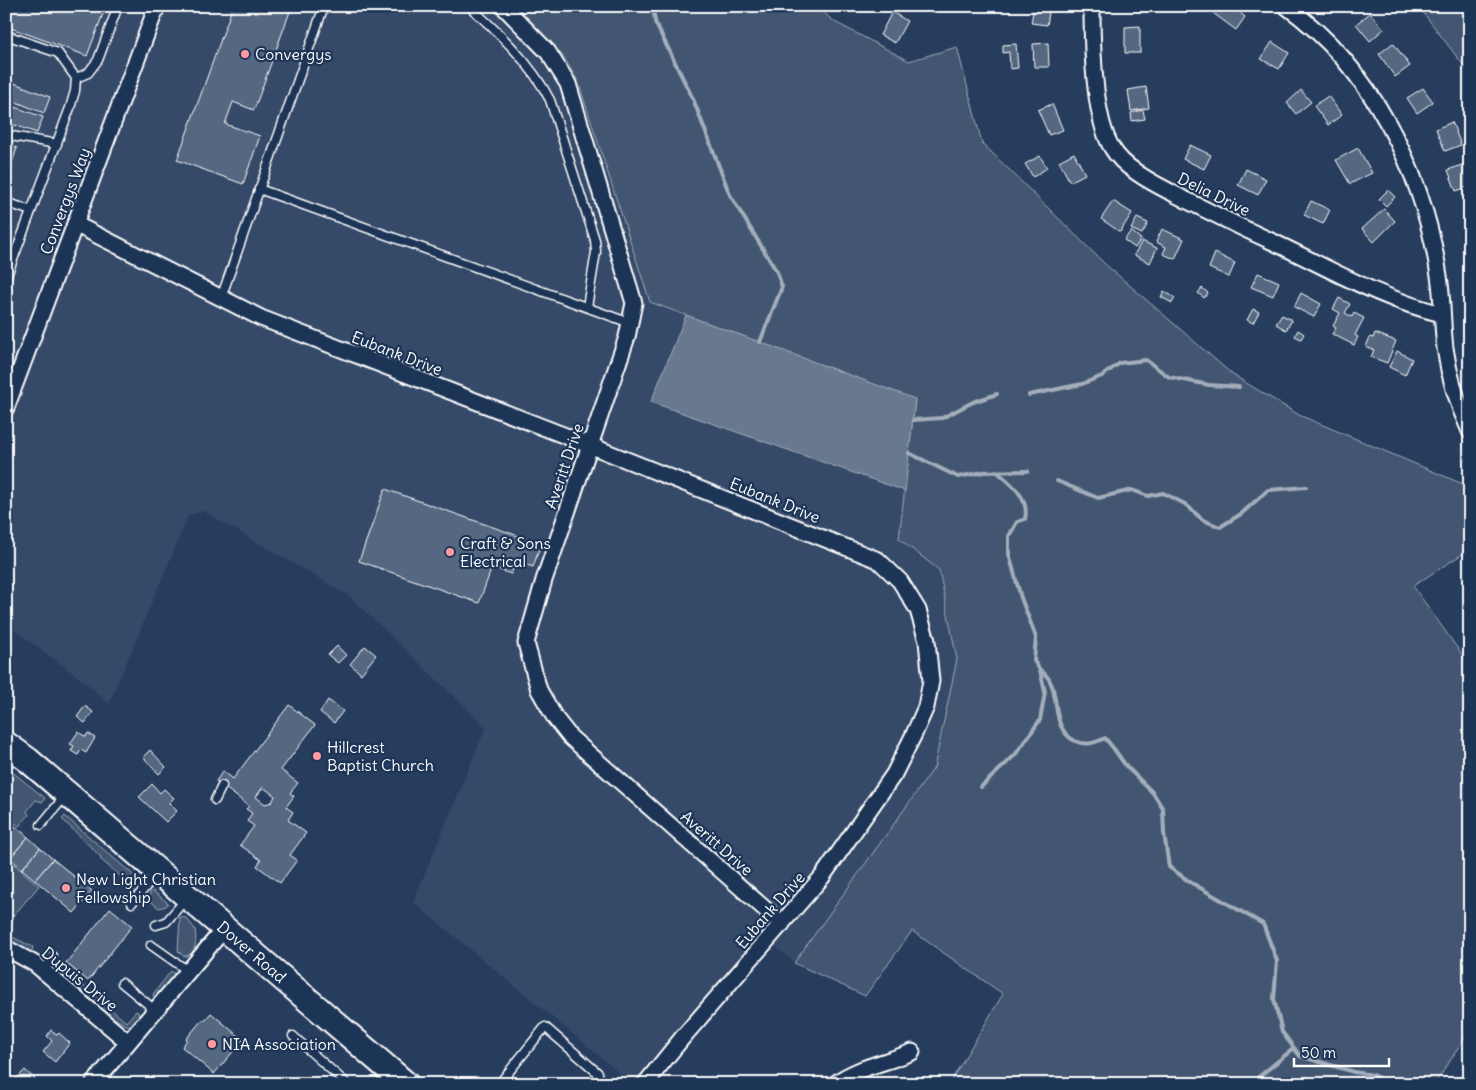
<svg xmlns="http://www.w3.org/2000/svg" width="1476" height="1090" font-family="Delius,sans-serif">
	<rect width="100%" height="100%" fill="#263d5e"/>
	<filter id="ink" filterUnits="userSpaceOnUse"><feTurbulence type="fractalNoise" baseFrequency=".02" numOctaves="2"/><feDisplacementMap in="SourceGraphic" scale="10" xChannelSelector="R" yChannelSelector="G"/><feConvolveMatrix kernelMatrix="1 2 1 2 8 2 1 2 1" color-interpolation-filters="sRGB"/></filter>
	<g filter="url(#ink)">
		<polygon fill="#344a68" points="6,6 514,6 563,56 578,81 650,302 686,315 651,402 905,491 899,539 938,570 957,659 934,769 794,963 775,946 702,1027 656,1084 633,1084 413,902 486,727 349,596 203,511 189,515 109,704 85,682 6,624"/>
		<g fill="#425672" stroke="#a0aab8">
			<polygon points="514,6 817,6 833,21 909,61 957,47 982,143 1105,264 1233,375 1299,415 1470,487 1470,549 1413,586 1470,666 1470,1030 1435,1084 949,1084 1003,994 912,931 865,996 794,963 934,768 957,659 939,570 899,539 915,400 650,302 578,81 563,56"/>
			<polygon points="1417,6 1470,6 1470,74 1425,15"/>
			<polygon points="6,767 45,798 42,802 36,800 27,811 29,815 19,826 15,823 6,833"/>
			<polygon points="65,816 138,879 137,882 133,887 100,859 101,857 62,819"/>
			<polygon points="6,857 39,886 6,924"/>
			<polygon points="153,891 168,903 166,906 159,908 149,900 150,893"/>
			<path d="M180,917L186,918L195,929C197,940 196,957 183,956L178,951Z"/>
			<polygon points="6,934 33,947 31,954 17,945 6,940"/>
			<polygon points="61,961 66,963 81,975 78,981 126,1022 136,1011 138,1012 140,1019 134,1026 126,1025 109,1015 60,973"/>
			<polygon points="171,971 175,974 174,977 157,997 154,997 153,994"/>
		</g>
		<polygon fill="#67788e" stroke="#a4aebb" points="686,315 915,399 905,491 651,402"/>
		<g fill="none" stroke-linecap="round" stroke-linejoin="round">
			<g stroke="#a4aebb" stroke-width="4">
				<polyline points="653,6 655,22 693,99 730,195 777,272 782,287 760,342"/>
				<polyline points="1029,395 1082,384 1102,376 1120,363 1146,360 1169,377 1209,385 1239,387"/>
				<polyline points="913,420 942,418 973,402 997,394"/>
				<polyline points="909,453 958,477 983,472 1028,471"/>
				<polyline points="1057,481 1098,498 1132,490 1148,496 1163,493 1185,504 1203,520 1220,527 1241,514 1268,490 1306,487"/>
				<path d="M1040,670C1065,686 1046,726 1075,741C1086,746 1095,743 1105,738L1114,749L1126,766L1153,793L1163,809L1164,833L1169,867L1190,882L1263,924L1277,961L1274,999L1282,1032L1300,1056L1354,1072L1373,1075L1388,1084"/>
				<path d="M981,787L1015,755L1040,720L1045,692L1040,670L1034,661L1036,637L1021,598L1009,554V536L1017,522L1025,519C1030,498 1011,483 996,471"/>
				<polyline points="1250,1084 1294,1048"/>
			</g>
		</g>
		<g fill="#556781" stroke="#fff" fill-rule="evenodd">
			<polygon points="6,6 106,6 87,56 6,26"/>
			<polygon points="233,6 292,6 254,110 233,102 225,124 260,136 243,184 177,160"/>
			<polygon points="1034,6 1050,6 1047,25 1031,23"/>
			<polygon points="1218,6 1232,6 1245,17 1236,30 1213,13"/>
			<polygon points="892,12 907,21 895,43 880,35"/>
			<polygon points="1370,13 1384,29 1370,41 1356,24"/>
			<polygon points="1140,26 1140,53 1125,53 1125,27"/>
			<polygon points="1272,42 1289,53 1279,69 1261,59"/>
			<polygon points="1048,43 1049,67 1034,67 1033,44"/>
			<polygon points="1393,43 1410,66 1395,77 1379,54"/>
			<polygon points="1016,44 1018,68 1010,69 1009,52 1003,53 1003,45"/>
			<polygon points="9,81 50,97 44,113 6,98 6,87"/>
			<polygon points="1146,87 1149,108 1131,111 1128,90"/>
			<polygon points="1423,88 1433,102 1417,113 1407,98"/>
			<polygon points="1301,90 1311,102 1296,114 1287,103"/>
			<polygon points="1328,96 1342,115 1328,125 1314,106"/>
			<polygon points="6,104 43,117 37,133 6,122"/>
			<polygon points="1052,104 1063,130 1049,135 1038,110"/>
			<polygon points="1143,110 1145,119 1132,121 1131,113"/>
			<polygon points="1452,122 1461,145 1445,151 1436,129"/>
			<polygon points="6,145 17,148 6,181"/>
			<polygon points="1190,145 1211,155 1204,169 1183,159"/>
			<polygon points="1358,148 1372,173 1350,184 1336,160"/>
			<polygon points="1074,153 1085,174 1070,182 1059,161"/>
			<polygon points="1040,156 1047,168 1033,177 1025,164"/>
			<polygon points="1470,162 1470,186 1456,191 1448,170"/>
			<polygon points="1246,169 1266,179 1258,195 1238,185"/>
			<polygon points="1388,190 1395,197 1386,206 1379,199"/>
			<polygon points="1113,201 1132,213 1120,232 1101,219"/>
			<polygon points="1311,201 1330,210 1323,224 1304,215"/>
			<polygon points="1384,209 1395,221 1374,242 1362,229"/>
			<polygon points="1137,218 1148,223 1142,234 1131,229"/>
			<polygon points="1162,229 1184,239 1175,259 1163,254 1166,247 1156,242"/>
			<polygon points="1131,231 1141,239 1135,248 1124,240"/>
			<polygon points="1142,241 1157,248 1150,263 1134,255"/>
			<polygon points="1215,253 1235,263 1229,277 1209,268"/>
			<polygon points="1258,273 1279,282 1273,296 1251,287"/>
			<polygon points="1202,288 1208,293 1204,298 1198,293"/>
			<polygon points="1164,291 1175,298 1172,303 1161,297"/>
			<polygon points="1301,293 1321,304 1314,317 1294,307"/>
			<polygon points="1339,298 1350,304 1345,313 1352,317 1354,313 1364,318 1355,335 1358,337 1354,345 1332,334 1336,328 1333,326 1340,313 1333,309"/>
			<polygon points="1253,309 1259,312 1253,323 1247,320"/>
			<polygon points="1282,315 1292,320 1286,330 1276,324"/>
			<polygon points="1298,330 1304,334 1301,339 1295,336"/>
			<polygon points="1375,333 1396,341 1387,363 1371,357 1374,350 1366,347 1370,337 1373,338"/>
			<polygon points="1397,351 1412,359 1405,375 1389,367"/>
			<polygon points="385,489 541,544 533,567 516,561 511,574 492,567 479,603 359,561"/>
			<polygon points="337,646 346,655 338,663 328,655"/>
			<polygon points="365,646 376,655 361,674 350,664"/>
			<polygon points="328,700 343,711 334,723 320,712"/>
			<path d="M289,705L315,725L281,770L298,783L290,793L294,796L286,807L293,812L288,820L306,833L290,855L297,860L280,883L257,866L261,860L240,845L254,826L247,821L252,813L246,809L249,806L216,781L223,771L233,779ZM263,787L275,796L272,802L265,804L256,797Z"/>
			<polygon points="85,706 93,712 85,723 77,717"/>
			<polygon points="78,732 86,737 88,733 95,738 86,753 81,750 78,755 71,751 74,746 70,744"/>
			<polygon points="150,750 166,767 159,774 143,757"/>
			<polygon points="152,784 160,793 164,789 174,798 169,803 177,811 166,822 139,797"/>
			<polygon points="15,826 28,837 10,858 6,855 6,836"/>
			<polygon points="28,837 40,848 22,869 10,858"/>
			<polygon points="40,848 53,859 35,880 22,869"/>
			<polygon points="53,859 92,891 74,913 35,880"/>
			<polygon points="110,908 132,926 88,981 66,963"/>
			<polygon points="211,1013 243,1040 214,1074 182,1047 187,1040 186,1039 202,1020 204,1021"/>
			<polygon points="51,1030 57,1035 59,1033 70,1043 55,1062 43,1052 52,1041 47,1036"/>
			<polygon points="25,1070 38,1082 37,1084 6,1084 6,1081 10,1077 14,1081"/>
		</g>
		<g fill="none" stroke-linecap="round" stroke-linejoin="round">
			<defs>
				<g id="lane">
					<path d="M469,6C500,34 531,63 550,100L595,240L596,252L587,307"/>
					<polyline points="6,35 58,53 76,78 75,91 70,108 6,278"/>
					<polyline points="76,78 88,73 98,60 118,6"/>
					<polyline points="6,135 57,144"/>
					<polyline points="259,189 630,323"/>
					<polyline points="6,202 31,211"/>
					<polyline points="221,298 324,6"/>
					<polyline points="215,800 222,786"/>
					<polyline points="41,825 66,795"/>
					<polyline points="132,903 157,874"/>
					<polyline points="156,925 166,922 186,899"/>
					<polyline points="151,945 188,971"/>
					<polyline points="45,972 52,956"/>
					<polyline points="122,983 155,1010"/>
					<polyline points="293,1036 347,1084"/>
					<polyline points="499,1084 545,1027 598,1073 597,1084"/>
				</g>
				<g id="street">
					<polyline points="503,6 548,52 568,84 634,303 627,337 544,580 526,643 539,690 555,718 570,737 782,924"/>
					<path d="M1092,6C1092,43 1093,118 1112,148C1118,158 1127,166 1136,172C1151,183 1169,191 1186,200C1214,214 1242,228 1271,241C1327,267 1382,300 1442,314"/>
					<path d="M1286,6C1372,68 1424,173 1439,276C1443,300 1442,324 1445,348C1449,377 1458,405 1470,431"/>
					<polyline points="75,224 261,318 589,445 878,560 900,581 918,610 927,641 931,681 926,707 914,734 894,774 822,877 683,1037 645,1084"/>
					<polyline points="6,408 157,6"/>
					<polyline points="6,948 35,964 128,1042"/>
					<polyline points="93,1084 224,929"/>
					<path d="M835,1084C857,1067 886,1063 912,1052"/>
				</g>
				<g id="primary">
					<path id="s1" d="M6,744L28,760L406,1084"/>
				</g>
			</defs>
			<use href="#lane" stroke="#fff" stroke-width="11"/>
			<use href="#street" stroke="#fff" stroke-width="19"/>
			<use href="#primary" stroke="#fff" stroke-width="28"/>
			<use href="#lane" stroke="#1d3557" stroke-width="8"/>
			<use href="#street" stroke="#1d3557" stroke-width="15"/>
			<use href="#primary" stroke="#1d3557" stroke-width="24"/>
		</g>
	</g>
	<g fill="#ff9aa2" stroke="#1d3557" stroke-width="2">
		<circle cx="245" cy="54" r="5"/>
		<circle cx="450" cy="552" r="5"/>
		<circle cx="317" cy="756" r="5"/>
		<circle cx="66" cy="888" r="5"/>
		<circle cx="212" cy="1044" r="5"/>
	</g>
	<g text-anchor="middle" stroke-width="4.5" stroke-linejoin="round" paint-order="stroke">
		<g font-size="16" fill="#fff" stroke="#1d3557" text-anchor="start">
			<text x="255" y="60">Convergys</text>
			<text x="460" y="549">Craft &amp; Sons<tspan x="460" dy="18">Electrical</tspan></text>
			<text x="327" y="753">Hillcrest<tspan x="327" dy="18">Baptist Church</tspan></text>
			<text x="76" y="885">New Light Christian<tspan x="76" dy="18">Fellowship</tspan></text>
			<text x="222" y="1050">NIA Association</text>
		</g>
		<g font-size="16" fill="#fff" stroke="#1d3557">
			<text transform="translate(1214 194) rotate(26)" y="6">Delia Drive</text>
			<text transform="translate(65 201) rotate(-69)" y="6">Convergys Way</text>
			<text transform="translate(397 353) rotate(21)" y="6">Eubank Drive</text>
			<text transform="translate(564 466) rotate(-71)" y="6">Averitt Drive</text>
			<text transform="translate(775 500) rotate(22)" y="6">Eubank Drive</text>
			<text transform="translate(717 843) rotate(41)" y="6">Averitt Drive</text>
			<text transform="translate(770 910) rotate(-49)" y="6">Eubank Drive</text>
			<text dy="6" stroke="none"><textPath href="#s1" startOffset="322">Dover Road</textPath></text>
			<text transform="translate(80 979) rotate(39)" y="6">Dupuis Drive</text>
		</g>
	</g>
	<rect width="1476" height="1090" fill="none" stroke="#1d3557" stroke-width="25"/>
	<rect x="12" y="12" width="1451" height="1065" fill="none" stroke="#fff" stroke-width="2" filter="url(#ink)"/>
	<path d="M1294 1058v8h95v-8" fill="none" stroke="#ffffff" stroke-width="2.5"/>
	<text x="1301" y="1058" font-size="15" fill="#ffffff" stroke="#1d3557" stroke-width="4" paint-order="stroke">50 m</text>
</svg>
